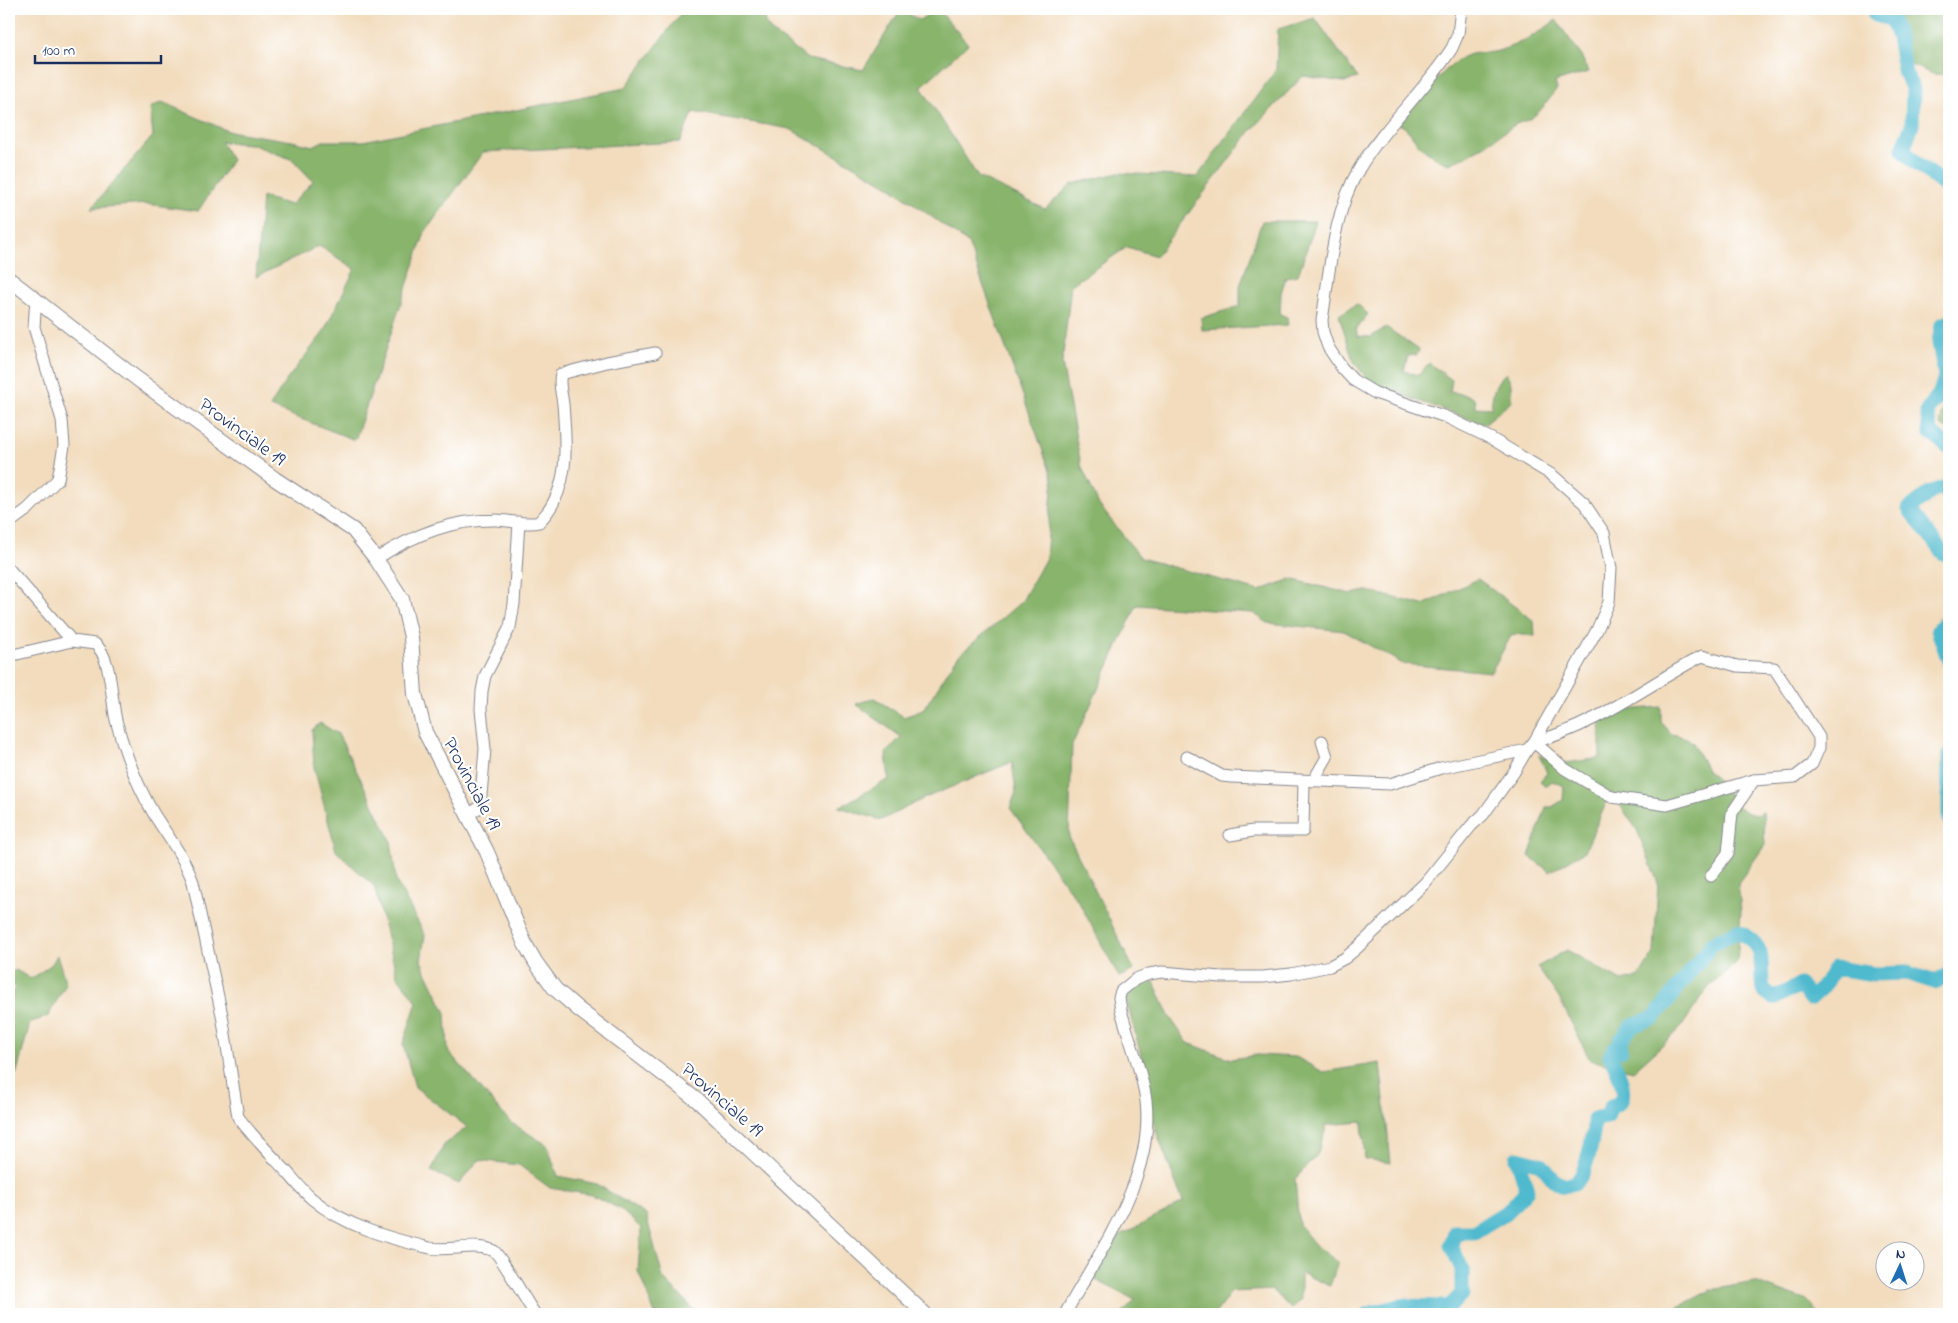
<svg xmlns="http://www.w3.org/2000/svg" width="1958" height="1323" font-family="'Indie Flower',sans-serif">
	<rect width="100%" height="100%" fill="#fff"/>
	<filter id="ink" filterUnits="userSpaceOnUse"><feTurbulence type="fractalNoise" baseFrequency=".02" numOctaves="2"/><feDisplacementMap in="SourceGraphic" scale="10" xChannelSelector="R" yChannelSelector="G"/><feConvolveMatrix kernelMatrix="1 2 1 2 8 2 1 2 1" color-interpolation-filters="sRGB"/></filter>
	<filter id="wash" filterUnits="userSpaceOnUse"><feTurbulence type="fractalNoise" baseFrequency=".0096" numOctaves="4" result="noise"/><feDisplacementMap in="SourceGraphic" scale="20" xChannelSelector="R" yChannelSelector="G"/><feGaussianBlur stdDeviation="1.12" result="paint"/><feColorMatrix in="noise" values="0 0 0 0 0 0 0 0 0 0 0 0 0 0 0 0 0 1.4 0 .05"/><feComposite in="paint" operator="in"/></filter>
	<g filter="url(#wash)">
		<rect width="100%" height="100%" fill="#f2dcbd"/>
		<g fill="#88b46c" stroke="#527265">
			<polygon points="684,9 761,9 769,30 808,59 863,70 901,9 919,20 938,9 968,44 921,87 978,177 1045,209 1072,184 1118,173 1197,177 1276,70 1278,29 1315,18 1358,78 1344,82 1303,76 1249,133 1156,256 1127,247 1071,285 1062,363 1081,465 1099,505 1141,558 1259,591 1291,579 1351,594 1367,591 1423,605 1478,579 1534,621 1535,636 1512,634 1491,672 1403,664 1344,631 1268,623 1253,613 1137,605 1072,745 1069,837 1134,970 1119,977 1080,904 1010,808 1016,792 1012,762 925,798 881,820 839,807 889,779 886,753 901,737 856,704 874,698 904,717 923,710 958,656 1022,601 1046,558 1053,479 968,243 889,186 790,129 693,112 680,142 483,152 425,232 355,440 270,407 285,382 323,333 355,269 319,246 256,277 262,197 291,205 313,181 293,160 251,144 221,142 232,160 198,211 147,204 91,208 153,136 150,108 162,102 228,131 292,141 313,146 323,141 363,141 625,88"/>
			<polygon points="1888,9 1949,9 1949,75 1933,74 1906,63 1908,54"/>
			<path d="M1556,20L1581,55L1588,72L1555,82L1557,89C1549,99 1542,111 1531,118C1526,121 1521,122 1516,124C1494,139 1474,154 1449,164C1438,160 1430,155 1421,147C1413,139 1410,129 1399,124C1415,106 1443,67 1463,57C1474,51 1487,54 1498,51C1519,45 1539,33 1556,20Z"/>
			<polygon points="1262,221 1316,221 1298,275 1286,277 1281,293 1280,314 1287,317 1288,325 1202,330 1201,318 1240,306 1240,286"/>
			<path d="M1357,304L1368,314L1356,329L1358,336L1371,337L1386,327L1419,350L1417,355L1408,356L1404,371L1418,375L1429,363L1452,380L1450,392L1468,395L1475,400V407L1491,408C1493,393 1493,384 1506,373L1511,384V402L1484,424L1370,384L1353,360L1339,315Z"/>
			<polygon points="1949,334 1949,349 1939,350 1943,337"/>
			<polygon points="1949,381 1949,430 1940,425"/>
			<polygon points="1939,618 1949,622 1949,656 1935,630"/>
			<polygon points="1661,707 1661,722 1672,734 1687,738 1693,743 1708,772 1722,784 1735,805 1748,813 1756,815 1763,812 1765,845 1738,883 1741,911 1737,962 1708,988 1680,1029 1633,1071 1590,1060 1559,998 1537,967 1567,950 1621,981 1639,977 1654,953 1658,883 1637,830 1611,792 1585,851 1550,872 1529,856 1546,807 1552,807 1563,800 1564,786 1552,781 1546,786 1540,781 1547,773 1539,754 1559,764 1600,758 1600,712"/>
			<polygon points="320,723 338,734 391,840 396,881 425,935 421,961 446,1013 448,1051 510,1122 547,1145 558,1176 597,1184 646,1215 663,1278 698,1314 655,1314 638,1271 641,1228 620,1209 592,1195 550,1188 519,1165 479,1160 459,1184 431,1171 444,1145 467,1127 415,1087 403,1044 417,1002 397,976 374,886 336,851 314,767 312,730"/>
			<polygon points="57,955 66,984 48,1016 30,1023 17,1072 9,1085 9,998 15,988 9,974 16,970 31,979 52,964"/>
			<polygon points="1153,980 1169,1016 1188,1043 1231,1059 1257,1055 1296,1057 1323,1072 1380,1063 1391,1163 1365,1159 1362,1122 1327,1125 1317,1155 1295,1179 1299,1225 1317,1247 1338,1262 1330,1286 1301,1273 1301,1299 1291,1309 1273,1290 1231,1292 1215,1314 1122,1314 1135,1300 1094,1279 1102,1251 1109,1242 1183,1202 1153,1123 1147,1078 1125,995 1135,984"/>
			<polygon points="1754,1282 1808,1301 1818,1314 1664,1314 1711,1290"/>
		</g>
		<g fill="none" stroke-linecap="round" stroke-linejoin="round">
			<g stroke="#50b9ce" stroke-width="15">
				<polyline points="1875,9 1875,15 1891,19 1898,37 1905,74 1913,89 1912,125 1903,149 1916,163 1949,189"/>
				<polyline points="1949,322 1942,325 1939,343 1945,376 1940,393 1927,411 1930,432 1949,448"/>
				<polyline points="1949,486 1931,492 1909,509 1942,552 1949,556"/>
				<polyline points="1949,619 1938,630 1949,661"/>
				<polyline points="1949,754 1949,819"/>
				<path d="M1368,1314L1400,1306L1449,1307L1462,1294V1269L1451,1245L1455,1232H1474L1508,1211L1527,1190L1517,1158L1541,1164L1554,1180L1564,1186C1567,1185 1573,1184 1576,1182C1586,1175 1595,1132 1594,1119L1607,1117L1610,1108C1612,1106 1618,1104 1620,1102C1628,1090 1616,1067 1610,1056L1614,1049L1621,1050V1040L1632,1026L1655,1017L1712,944L1737,931C1770,948 1758,959 1763,990L1774,998L1800,985L1810,999L1822,988L1835,968L1874,974L1907,973L1935,982L1949,974"/>
			</g>
		</g>
	</g>
	<g filter="url(#ink)">
		<g fill="none" stroke-linecap="round" stroke-linejoin="round">
			<defs>
				<g id="minor">
					<polyline points="9,523 28,509 58,479 64,446 62,420 34,327 36,298"/>
					<path d="M376,559C411,536 451,520 493,520C508,519 524,526 539,522C571,490 566,446 563,404C562,395 558,382 561,374L607,362L655,353"/>
					<path d="M9,569L72,641L95,644C112,657 111,700 116,720C125,754 137,786 155,816C169,838 184,857 193,882L222,1015L238,1117L242,1122C256,1140 272,1156 288,1173C295,1181 303,1191 311,1198C344,1226 388,1238 430,1248C449,1252 477,1242 494,1251C501,1256 527,1303 535,1314"/>
					<polyline points="9,656 72,641"/>
					<path d="M1702,656L1737,666L1774,668L1819,737V748L1812,764L1795,777L1754,780L1667,805L1612,797L1565,769L1534,742C1596,726 1647,685 1702,656Z"/>
					<polyline points="1187,757 1222,776 1231,777 1390,784 1441,768 1527,750"/>
					<polyline points="1313,781 1327,757 1322,741"/>
					<polyline points="468,815 480,807 485,749 481,709 482,691 485,676 510,627 514,604 519,522"/>
					<polyline points="1230,835 1253,831 1303,831 1304,781"/>
					<polyline points="1711,876 1728,853 1732,813 1754,780"/>
					<path d="M1065,1314C1099,1251 1155,1178 1146,1101C1142,1069 1129,1041 1121,1010L1119,998L1121,991L1136,979L1149,974L1162,972L1221,977H1263L1291,974L1330,966L1345,958L1357,948L1425,883L1471,826L1483,815L1514,772L1527,750L1534,742L1597,630L1609,602L1611,568L1604,533L1584,503L1552,475L1492,439L1446,417L1375,393L1353,380L1342,368L1328,347L1323,332L1322,320C1330,270 1333,213 1359,169C1385,125 1425,91 1452,48L1458,34L1461,9"/>
				</g>
				<polyline id="major" points="9,279 136,378 275,479 353,530 376,559 402,599 411,637 415,694 425,732 487,852 525,944 536,963 555,989 578,1009 698,1101 925,1314"/>
			</defs>
			<use href="#minor" stroke="#86868e" stroke-width="13"/>
			<use href="#major" stroke="#86868e" stroke-width="16"/>
			<use href="#minor" stroke="#fff" stroke-width="11"/>
			<use href="#major" stroke="#fff" stroke-width="14"/>
		</g>
	</g>
	<g text-anchor="middle" stroke-width="4.5" stroke-linejoin="round" paint-order="stroke">
		<g font-size="20" fill="#1b2f5e" stroke="#fff">
			<text transform="translate(243 431) rotate(36)" y="7">Provinciale 19</text>
			<text transform="translate(473 783) rotate(62)" y="7">Provinciale 19</text>
			<text transform="translate(723 1099) rotate(41)" y="7">Provinciale 19</text>
		</g>
	</g>
	<rect width="1958" height="1323" fill="none" stroke="#fff" stroke-width="30"/>
	<g transform="translate(1900 1266) rotate(4)"><circle r="24" fill="#ffffff" stroke="#a4acbf"/>
	<path d="M0-4L9 19L0 12L-9 19Z" fill="#1f6fb2"/>
	<text y="-8" font-size="14" font-weight="bold" text-anchor="middle" fill="#1b2f5e">N</text>
	</g>
	<path d="M35 55v8h126v-8" fill="none" stroke="#1b2f5e" stroke-width="2.5"/>
	<text x="42" y="55" font-size="15" fill="#1b2f5e" stroke="#ffffff" stroke-width="4" paint-order="stroke">100 m</text>
</svg>
